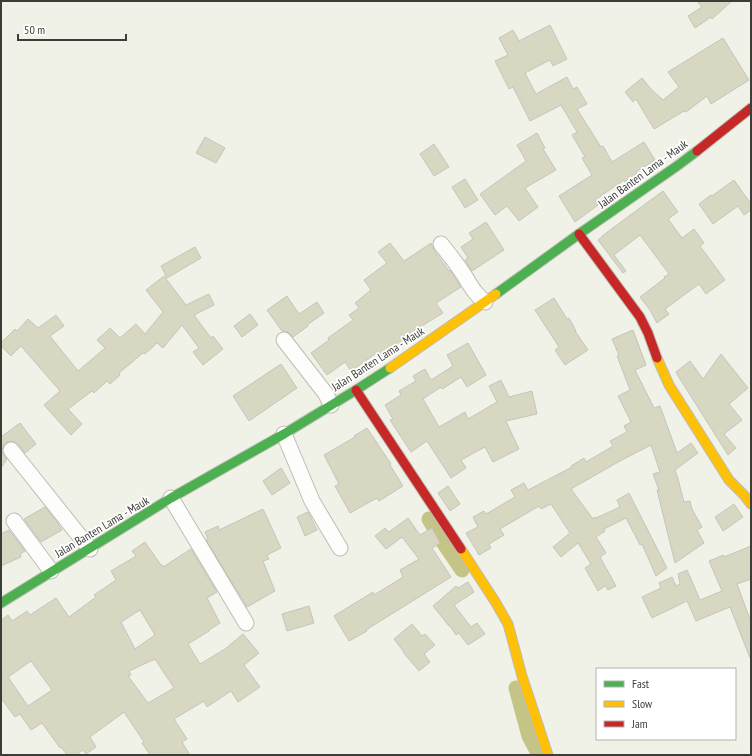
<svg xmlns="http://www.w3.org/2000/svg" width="752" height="756" font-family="'PT Sans Narrow',sans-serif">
	<rect width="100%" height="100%" fill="#f1f2e7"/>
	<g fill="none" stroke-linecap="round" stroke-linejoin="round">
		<g stroke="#c4c486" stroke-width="15">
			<polyline points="429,519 443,542 462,570"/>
			<polyline points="516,688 529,736 539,755"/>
		</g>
	</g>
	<g fill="#d7d7c2" stroke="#c4c5bd" fill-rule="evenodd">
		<polygon points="697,1 732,1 712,19 711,17 695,28 688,16 702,7"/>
		<polygon points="550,25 567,59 553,66 550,60 525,73 536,94 567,77 573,89 577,87 587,104 577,109 601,147 603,146 612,162 644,142 655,160 636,172 637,174 625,182 624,180 595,200 598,205 575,222 559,196 592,175 582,158 585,157 572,135 577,132 561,105 530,121 513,87 509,89 495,61 508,55 499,38 513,30 519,41"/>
		<polygon points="723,38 749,80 711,104 707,96 686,112 684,111 654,129 636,99 633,102 625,92 642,78 651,89 663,100 679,87 668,72"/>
		<polygon points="537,133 545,148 543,149 556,170 525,188 538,207 519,221 507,206 495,215 480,194 526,161 517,145"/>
		<polygon points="205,137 225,148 216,163 196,153"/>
		<polygon points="434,144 449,167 434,176 420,154"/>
		<polygon points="465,179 478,200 465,208 452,187"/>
		<polygon points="734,180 751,204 751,210 744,215 738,206 713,224 699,204 711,195 712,196"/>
		<polygon points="663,191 678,212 668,219 682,238 694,229 704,243 700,246 725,280 706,294 699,284 665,309 669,314 657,323 650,310 640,297 665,278 664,277 669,274 640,235 614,255 626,271 623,273 598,240 602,237 602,236"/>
		<polygon points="486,222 504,250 472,271 465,260 468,258 461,247 473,239 469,233"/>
		<polygon points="390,243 404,261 431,243 434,250 449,271 450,270 451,272 461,287 436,303 443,313 415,330 417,333 413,337 394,350 393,349 382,358 378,352 351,371 345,362 327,375 311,353 329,340 328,338 353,320 349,315 359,308 355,303 371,290 364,280 387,263 378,252"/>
		<polygon points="195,247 201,258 167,278 161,266"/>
		<polygon points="164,276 186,305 209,294 214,305 194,315 211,338 213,336 223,349 203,365 193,352 199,348 182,325 163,348 157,343 145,354 143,353 119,373 120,375 110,384 107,381 94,393 92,391 68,409 82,424 71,435 44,405 60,391 21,346 11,356 1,346 1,343 15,329 17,331 28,319 38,328 56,315 64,326 50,336 78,371 105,348 97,340 110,328 120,338 136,324 145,334 163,312 146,290"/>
		<polygon points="287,296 299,314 317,302 324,313 307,325 308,326 293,337 288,332 282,331 267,310"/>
		<polygon points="554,298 567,319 569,318 576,331 575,331 588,350 565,365 555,350 559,347 535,310"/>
		<polygon points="250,314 258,325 242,337 234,326"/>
		<polygon points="633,330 646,365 635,370 654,408 660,406 677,453 691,443 698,453 675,470 678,479 684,502 690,501 692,509 702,527 697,530 704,543 675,563 657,490 659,490 653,474 660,472 651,445 620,461 571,489 593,519 595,517 596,518 620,507 617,500 629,493 667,568 656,576 642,544 640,545 626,518 604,529 605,531 596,537 606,553 600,557 616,586 608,590 605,586 598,591 585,568 591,564 578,543 561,557 553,547 570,533 551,504 541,509 539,506 500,529 504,535 489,544 491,548 479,555 466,533 478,527 473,517 484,511 486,514 515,497 511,490 524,483 528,490 572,467 571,466 584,458 586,462 613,446 610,441 627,432 624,426 631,422 618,396 630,390 617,356 619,355 612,339"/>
		<polygon points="468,343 486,375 467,387 461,377 442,389 441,387 423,399 439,427 465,412 468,419 497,402 489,386 501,380 509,397 532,391 537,414 506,421 519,449 493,462 485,447 461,460 466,468 451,478 427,441 411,452 390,420 393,419 385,405 401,395 399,391 416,381 413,376 425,369 431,380 453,366 447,355"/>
		<polygon points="721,354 748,388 729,404 742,420 724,434 736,448 728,455 680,379 676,372 690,361 703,379"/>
		<polygon points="281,364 297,388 249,421 233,396"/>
		<polygon points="20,423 36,444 25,453 18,444 15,442 10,441 6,443 3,446 2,451 7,459 1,468 1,437"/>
		<polygon points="367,428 391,464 390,465 403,486 379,501 377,498 350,513 335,486 339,484 324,455 355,437 354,436"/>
		<polygon points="281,468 290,483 272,495 263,481"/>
		<polygon points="448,486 460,504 450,511 438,493"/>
		<polygon points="734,504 743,517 723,531 715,517"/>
		<polygon points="45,507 57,522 62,530 41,542 24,519"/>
		<polygon points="263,509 281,548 267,555 269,559 263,561 275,591 247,607 206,540 208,539 205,532 218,526 219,530"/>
		<polygon points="308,512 317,530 305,536 297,517"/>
		<polygon points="408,518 420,535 432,528 440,543 432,548 451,577 366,630 367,631 349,641 334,616 373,592 374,595 403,577 400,570 419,559 402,537 386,549 375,536 385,528 389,532"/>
		<polygon points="9,530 25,551 20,554 21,557 1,566 1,534"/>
		<path d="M145,542L161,565H162L163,567L191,549L217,592L207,598L220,623L209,630V631L188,644L200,664L225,649L243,634L259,653L244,665L260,687L238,702L231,691L207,707L204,701L174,719L187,739L182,742L190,755H150L142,743L144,742L124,712L90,737L96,747L86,754L83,750L76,755H67L61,747L60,748L42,723L31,730L20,714L15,717L1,698V620L8,615L12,621L27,611L30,615L56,598L69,617L96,597L94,595L116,580L111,571L136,556L132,551ZM140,610L155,635L135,649L121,622ZM155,659L174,688L148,703L128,676L131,675L129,671ZM31,661L52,690L28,706L8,677Z"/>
		<polygon points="751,546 751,579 737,584 751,622 751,658 750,658 730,607 696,621 687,601 652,618 642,597 661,588 659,583 672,577 676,586 680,584 678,574 687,570 700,600 722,591 709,561 723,555 724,557"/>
		<polygon points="468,582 474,592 454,605 471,627 477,623 485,634 468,645 459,633 456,635 450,626 449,626 433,606 456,586 458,588"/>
		<polygon points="309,606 314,623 287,631 282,614"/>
		<polygon points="412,624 422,636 425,634 435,645 424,654 430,662 419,671 403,652 404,652 394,639"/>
	</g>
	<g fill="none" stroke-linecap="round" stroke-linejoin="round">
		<defs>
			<g id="street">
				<path d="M441,244C449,254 457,264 464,275C471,286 474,293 485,302"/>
				<polyline points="284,340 326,394 331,405"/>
				<polyline points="284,434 312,501 340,548"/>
				<polyline points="11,450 90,549"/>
				<polyline points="171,498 246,623"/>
				<polyline points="14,521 51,571"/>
			</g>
			<g id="fast">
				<polyline points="496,294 579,234 677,166 697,151"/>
				<polyline points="1,603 171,498 284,434 356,390 390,368"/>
			</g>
			<g id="slow">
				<polyline points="657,358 669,385 729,480 744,495 751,504"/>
				<polyline points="390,368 496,294"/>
				<polyline points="461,549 496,603 508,624 522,676 548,755"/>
			</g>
			<g id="jam">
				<polyline points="697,151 751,108"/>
				<polyline points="579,234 640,317 648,333 657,358"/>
				<polyline points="356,390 461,549"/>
			</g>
		</defs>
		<use href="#street" stroke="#bcbdb5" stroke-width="17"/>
		<use href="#fast" stroke="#bcbdb5" stroke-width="11"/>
		<use href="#slow" stroke="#bcbdb5" stroke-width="11"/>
		<use href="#jam" stroke="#bcbdb5" stroke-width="11"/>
		<use href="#street" stroke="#fdfdfb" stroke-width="15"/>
		<use href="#fast" stroke="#4caf50" stroke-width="9"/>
		<use href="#slow" stroke="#ffc107" stroke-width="9"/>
		<use href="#jam" stroke="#c62828" stroke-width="9"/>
	</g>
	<g text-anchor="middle" stroke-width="3.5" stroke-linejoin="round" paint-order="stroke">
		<g font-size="12" fill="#3c3d36" stroke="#fff">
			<text transform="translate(643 174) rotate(-36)" y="4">Jalan Banten Lama - Mauk</text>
			<text transform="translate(378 359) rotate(-33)" y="4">Jalan Banten Lama - Mauk</text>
			<text transform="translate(102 527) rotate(-31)" y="4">Jalan Banten Lama - Mauk</text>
		</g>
	</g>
	<rect width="752" height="756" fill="none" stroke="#3c3d36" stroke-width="4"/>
	<rect x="596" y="668" width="140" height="72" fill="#ffffff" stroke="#b1b1af"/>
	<rect x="604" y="681" width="20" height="6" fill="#4caf50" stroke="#b1b1af"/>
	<text x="632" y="688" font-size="12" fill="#3c3d36">Fast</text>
	<rect x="604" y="701" width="20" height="6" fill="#ffc107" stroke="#b1b1af"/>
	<text x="632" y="708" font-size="12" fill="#3c3d36">Slow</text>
	<rect x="604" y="721" width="20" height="6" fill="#c62828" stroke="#b1b1af"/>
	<text x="632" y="728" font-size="12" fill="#3c3d36">Jam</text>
	<path d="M18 34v6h108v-6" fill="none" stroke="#3c3d36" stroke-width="2"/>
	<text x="24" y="34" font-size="12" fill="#3c3d36" stroke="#ffffff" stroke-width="3" paint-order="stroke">50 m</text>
</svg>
